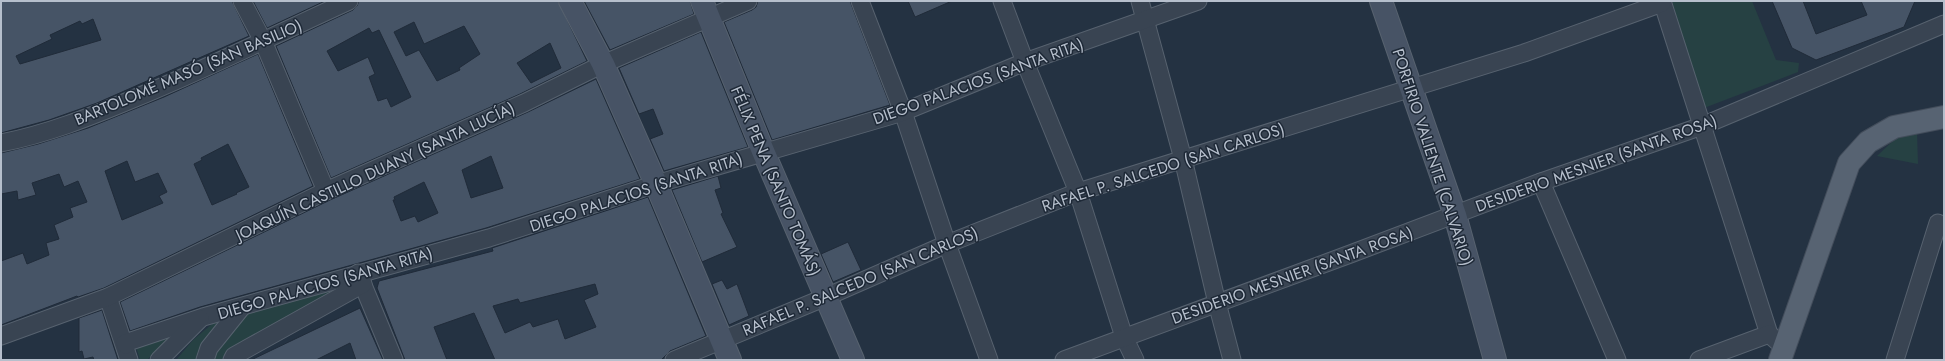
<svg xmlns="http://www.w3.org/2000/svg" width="1945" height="361" font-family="Jost,sans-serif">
	<rect width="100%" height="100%" fill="#243242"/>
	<g fill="#264143">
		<polygon points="1672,1 1752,1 1776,60 1799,63 1798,72 1704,108"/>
		<polygon points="1917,132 1918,164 1877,156 1896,138"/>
		<polygon points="349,284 229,360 210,360 213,351 247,314"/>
		<polygon points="218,319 221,323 198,352 196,360 176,360 193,340"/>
		<polygon points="173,334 147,360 140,360 136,347"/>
	</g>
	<g fill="#465466" stroke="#202b39" fill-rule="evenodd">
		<path d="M1,1H232L249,36L97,103L49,120L1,133ZM93,19L101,40L20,64L16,56L52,39L50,35L80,21L82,24Z"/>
		<polygon points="253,1 325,1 267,28"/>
		<path d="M359,1H558L587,61L520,94L331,178L276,46L353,10L357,6ZM414,22L424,44L464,26L480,54L459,68L460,70L437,81L419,50L406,56L394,32ZM369,28L372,33L379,30L411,97L391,107L387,98L378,101L369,77L375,74L368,57L338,71L327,51ZM550,43L561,68L531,83L517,63Z"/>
		<polygon points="584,1 690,1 694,14 610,50"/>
		<polygon points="758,1 850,1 890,105 772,140 724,22 752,10 756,7"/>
		<polygon points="908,1 952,1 915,17"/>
		<polygon points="1772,1 1803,1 1816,34 1867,15 1861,1 1915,1 1904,27 1816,60 1792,48"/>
		<polygon points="701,32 748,147 664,171 650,139 663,134 653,109 639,114 619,68"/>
		<path d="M258,54L313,186L104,288L78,297L77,296L1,325V261L23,253L27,264L49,255L46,243L59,239L54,225L73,217L70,208L87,202L78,181L64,187L59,174L32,183L36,195L18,200L17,191L1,194V153L38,144L88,128L164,97ZM228,144L249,187L236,193L237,194L212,205L194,164L202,160L201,158ZM127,161L135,182L158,173L167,192L159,196L163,203L122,220L105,171Z"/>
		<path d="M596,79L640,179L486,228L200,307L130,331L120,302L330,200L528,112ZM491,156L503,188L471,198L462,170ZM424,182L438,213L418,222L415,216L401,221L393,200H395L394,197Z"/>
		<polygon points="718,176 721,188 715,190 723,213 721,214 737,247 702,262 672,190"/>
		<path d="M648,197L706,336L670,351L661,360H495L474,313L434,327L447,360H405L377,288L379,281L493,251L492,248ZM595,284L598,294L584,300L596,327L565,339L558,319L533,327L530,322L505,333L493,306L518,299L520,303Z"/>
		<polygon points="848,242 861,270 833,282 821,254"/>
		<polygon points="722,280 727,289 737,284 749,316 729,325 712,284"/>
		<polygon points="360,308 383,360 356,360 350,343 316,360 251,360"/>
		<polygon points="102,310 118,360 94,360 93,357 84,359 82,351 79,352 79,318"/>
	</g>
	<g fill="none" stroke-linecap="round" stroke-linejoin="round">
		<defs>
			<g id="street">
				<polyline points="242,1 263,41 326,191"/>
				<polyline points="860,1 903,112 947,244 989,360"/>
				<polyline points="1002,1 1025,62 1078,192 1124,337 1135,360"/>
				<polyline points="1140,1 1183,159 1217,303 1232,360"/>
				<polyline points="1662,1 1769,334"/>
				<path d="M1,143C47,134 90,117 133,99C206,69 277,34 349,1"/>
				<polyline points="1541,182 1617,360"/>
				<polyline points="358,273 394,360"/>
				<polyline points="108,297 129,360"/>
				<polyline points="1,336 108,297 326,191 524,103 603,64 748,1"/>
				<polyline points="126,345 125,343 203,317 489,238 656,184 903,112 1025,62 1198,1"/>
				<polyline points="159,360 200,319"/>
				<polyline points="205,360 209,348 242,307"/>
				<polyline points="232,360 234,356 250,347 363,284"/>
				<polyline points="674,360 826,297 947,244 1078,192 1524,53 1662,3"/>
				<polyline points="1064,360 1353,253 1541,182 1702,126 1944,24"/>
				<polyline points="1699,360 1769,334 1778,342"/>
				<polyline points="1895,360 1938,223"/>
			</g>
			<g id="secondary">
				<polyline points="570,1 603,64 656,184 730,360"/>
				<polyline points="702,1 763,151 853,360"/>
				<polyline points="1381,1 1455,215 1495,360"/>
			</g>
			<polyline id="primary" points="1780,360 1849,163 1868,142 1894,127 1944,117"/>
		</defs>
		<use href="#street" stroke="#57626f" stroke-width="19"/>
		<use href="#secondary" stroke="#57626f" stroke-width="24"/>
		<use href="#primary" stroke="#434d5b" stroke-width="24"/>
		<use href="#street" stroke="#394452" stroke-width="17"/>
		<use href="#secondary" stroke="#475365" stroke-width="22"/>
		<use href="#primary" stroke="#576372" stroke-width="22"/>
	</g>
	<g text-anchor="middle" stroke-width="3" stroke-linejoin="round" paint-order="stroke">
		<g font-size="16" fill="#b6bfcc" stroke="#1e2937">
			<text transform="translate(188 72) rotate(-23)" y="6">BARTOLOMÉ MASÓ (SAN BASILIO)</text>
			<text transform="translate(978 81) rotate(-20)" y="6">DIEGO PALACIOS (SANTA RITA)</text>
			<text transform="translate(1433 157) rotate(72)" y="6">PORFIRIO VALIENTE (CALVARIO)</text>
			<text transform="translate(1596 163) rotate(-20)" y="6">DESIDERIO MESNIER (SANTA ROSA)</text>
			<text transform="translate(1163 167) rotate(-18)" y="6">RAFAEL P. SALCEDO (SAN CARLOS)</text>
			<text transform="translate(375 171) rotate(-25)" y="6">JOAQUÍN CASTILLO DUANY (SANTA LUCÍA)</text>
			<text transform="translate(776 181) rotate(67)" y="6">FÉLIX PENA (SANTO TOMÁS)</text>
			<text transform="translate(636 192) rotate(-18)" y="6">DIEGO PALACIOS (SANTA RITA)</text>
			<text transform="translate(1292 275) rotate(-20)" y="6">DESIDERIO MESNIER (SANTA ROSA)</text>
			<text transform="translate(860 281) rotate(-23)" y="6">RAFAEL P. SALCEDO (SAN CARLOS)</text>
			<text transform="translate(325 283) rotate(-16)" y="6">DIEGO PALACIOS (SANTA RITA)</text>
		</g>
	</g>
	<rect width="1945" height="361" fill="none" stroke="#b6bfcc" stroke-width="4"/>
</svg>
